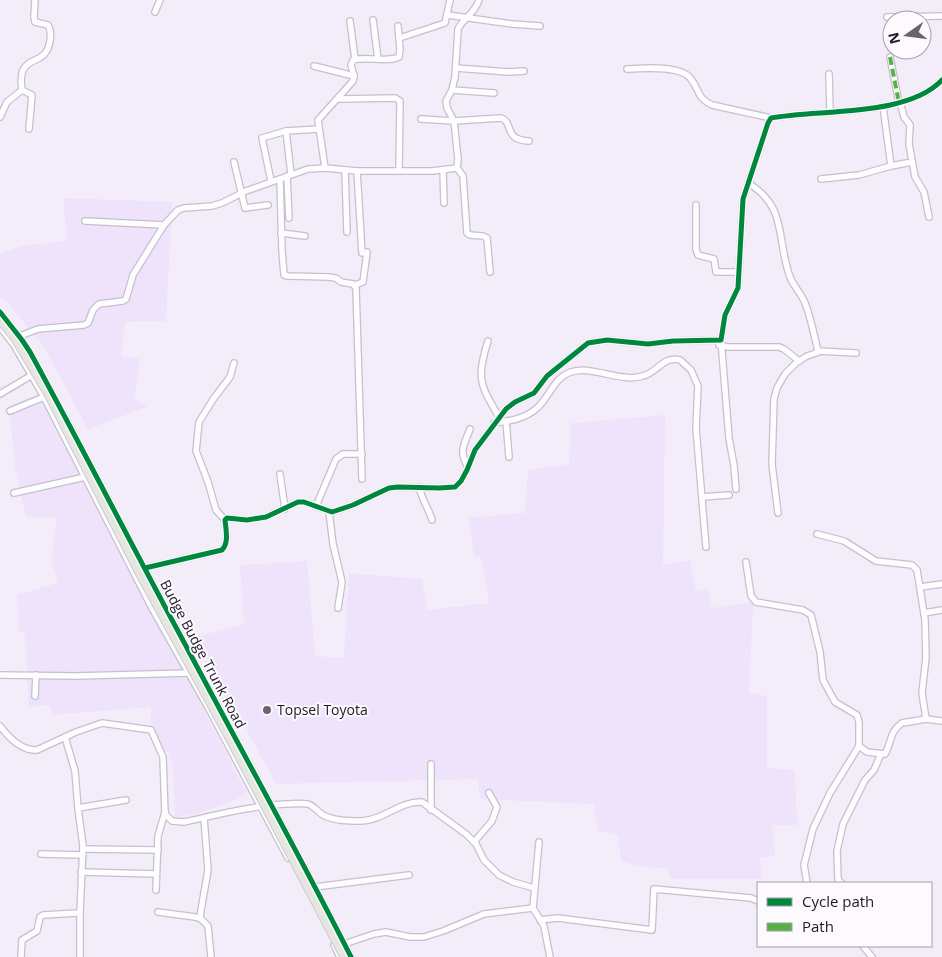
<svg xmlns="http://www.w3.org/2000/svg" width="942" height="957" font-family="'Open Sans',sans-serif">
	<rect width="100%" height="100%" fill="#f3edfa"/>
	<g fill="#efe2fb">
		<polygon points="63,198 172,202 166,321 125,322 121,356 140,359 134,399 147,407 88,429 44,347 9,304 0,296 0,253 22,246 67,241"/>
		<polygon points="39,394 96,508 187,676 246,792 242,797 196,814 175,817 173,768 169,753 150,739 151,707 52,715 50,705 29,707 25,633 19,632 17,595 58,583 51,560 57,517 26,517 15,466 9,405"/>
		<polygon points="665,415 663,565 690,560 696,592 708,589 711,608 753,602 749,693 767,696 767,768 795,770 797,825 772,825 775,856 760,858 762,879 671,879 668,869 639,866 621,861 618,835 598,831 594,804 480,799 478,779 276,784 196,637 244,624 240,565 307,561 315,656 344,658 349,573 422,579 427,610 489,603 481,557 474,556 469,518 525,513 528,470 569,464 571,423"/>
	</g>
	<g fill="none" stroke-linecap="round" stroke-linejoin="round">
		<defs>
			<g id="minor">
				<polyline points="155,12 160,0"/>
				<polyline points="448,15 512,24 540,26"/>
				<polyline points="887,17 942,16"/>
				<polyline points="373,20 378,59"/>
				<polyline points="350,21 355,59"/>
				<path d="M399,38C415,33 430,28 445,23L450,0"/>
				<polyline points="890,57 899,103"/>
				<polyline points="314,66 354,76"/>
				<polyline points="456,68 509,72 524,71"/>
				<path d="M627,69C643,68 682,65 691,79C700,91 697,98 712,105L771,118"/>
				<polyline points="829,74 830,112"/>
				<polyline points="452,90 494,93"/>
				<polyline points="338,99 395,98 400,101 399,170"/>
				<polyline points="900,102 904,117 910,125 909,144 915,177 924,192 929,217"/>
				<polyline points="0,117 7,102 22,90"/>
				<path d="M421,119L454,121L501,118C511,121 507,133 516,138C520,140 525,141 529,141"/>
				<path d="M29,129L32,95L22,90C21,84 21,75 23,70C30,56 46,64 50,41C51,35 51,30 48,25L35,22L34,17L35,0"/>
				<polyline points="286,131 291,174"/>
				<polyline points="234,162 245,208 268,205"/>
				<polyline points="891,166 912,162"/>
				<path d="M325,168L318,120L353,81L354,76L351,65L353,60C368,56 386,63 399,57L400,49L398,26"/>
				<polyline points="457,168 463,176 467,233 470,235 483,236 487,238 490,272"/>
				<polyline points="345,170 347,232"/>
				<polyline points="443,170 444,203"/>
				<polyline points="357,171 362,253"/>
				<polyline points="287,176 289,218"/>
				<polyline points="280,179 282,251 284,275 288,276 328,277 336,278 341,282 353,284 356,288 362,479"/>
				<polyline points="821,179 859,175 891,166 883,106"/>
				<polyline points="271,181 262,138 286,131 319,129"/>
				<path d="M748,183C788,207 776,239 790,277C794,287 801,293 805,303C811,318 814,335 818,351L856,353"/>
				<polyline points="696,205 696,249 698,255 714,259 716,272 738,272"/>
				<polyline points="85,221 164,225"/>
				<polyline points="281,233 305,236"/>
				<polyline points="355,285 363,282 367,252"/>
				<path d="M0,312L22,340L30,352C83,449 133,548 186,646C241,750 298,852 351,957"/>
				<polyline points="0,327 14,345 44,397 153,610 209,709 288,858"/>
				<path d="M17,337L38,329L84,325L88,323L93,310L99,304L123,301L126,299L133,275L164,225L178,210L184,208L212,206L222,203L246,191L308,169L325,168L357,171H432L457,168L458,159L454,121L447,108L446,101L452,90L455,77L458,29C464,17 474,15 479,0"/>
				<polyline points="721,340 729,438 734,466 736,489"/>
				<path d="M488,341C476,378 480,385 499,417"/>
				<polyline points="719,345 728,347 779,347 784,349 799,361"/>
				<polyline points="0,394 32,375"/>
				<polyline points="10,411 44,397"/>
				<polyline points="506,421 509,457"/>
				<path d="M494,423C509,421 525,419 537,408C549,398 554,377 571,372C594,365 619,383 643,376C657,373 664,355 680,360L691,370L698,386L696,428L706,547"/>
				<path d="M468,468C459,449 463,448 470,429"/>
				<polyline points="280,474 285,509"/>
				<path d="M419,487C422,500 429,509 432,520"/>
				<polyline points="14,493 85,477"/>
				<polyline points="702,497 729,495"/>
				<polyline points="316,506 336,459 343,454 362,454"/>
				<polyline points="329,512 333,544 342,582 338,608"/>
				<polyline points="778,513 772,464 774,399 777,388 785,374 796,363 807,356 819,352"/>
				<polyline points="225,520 216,510 208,482 196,451 199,422 214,398 230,377 234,363"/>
				<path d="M746,562L751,596L756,602L803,610L811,615L820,652L823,680L835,702L857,715L859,722V746L867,752L885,754C892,742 889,732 902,723L926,719L922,693L926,657L925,620L917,570L912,565L876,561L844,541L817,534"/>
				<path d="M145,568L222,550C229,543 226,530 225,520L227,518L247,520L266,517L298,502H304L332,512L353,505L389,488L398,487L439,488L455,487L461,481L467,470L475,450L506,409L515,402L534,393L547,376L588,343L607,340L648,344L673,341L721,340L725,315L738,288L743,199L768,123L771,118C819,109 908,117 942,80"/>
				<polyline points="921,587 942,584"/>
				<polyline points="924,613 942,610"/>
				<polyline points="0,675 76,676 189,673"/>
				<polyline points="35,696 36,675"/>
				<polyline points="926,719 942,721"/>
				<path d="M0,726C9,738 22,751 37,750L76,732L102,723L151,730L163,757L165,814L172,821L184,822C217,815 251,806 285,804C292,804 301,803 308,804C314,806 318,812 323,815C335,821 348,821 361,821C384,820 400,801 422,802L466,834L476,844L484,860L499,875L513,882L534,888"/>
				<polyline points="65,737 75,771 78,808"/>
				<polyline points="431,764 431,810"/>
				<polyline points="204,818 208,870 200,916 201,919 208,926 211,957"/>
				<polyline points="474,842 492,821 497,807 489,793"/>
				<polyline points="539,842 533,908 544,926 550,957"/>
				<polyline points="83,849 158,850"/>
				<polyline points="41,854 83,855"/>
				<polyline points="81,872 156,874"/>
				<polyline points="807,883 804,865 813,829 830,793 859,746"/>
				<polyline points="841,883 838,879 837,851 843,824 865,780 874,770 881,754"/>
				<polyline points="315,887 409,875"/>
				<polyline points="156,890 158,836 165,812"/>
				<polyline points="158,912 195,917 201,919"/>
				<polyline points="80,913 80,957"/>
				<polyline points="540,920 558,918 652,930 654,889 751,898 758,901"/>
				<polyline points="344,944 374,934 386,932 410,937 424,937 443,931 484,914 533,908"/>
				<polyline points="334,945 340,957"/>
				<polyline points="863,946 872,957"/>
				<polyline points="21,957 22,940 37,931 40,917 43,915 78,913 80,912 83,846 78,808 126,800"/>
			</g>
		</defs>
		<use href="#minor" stroke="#c5c0cb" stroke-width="8"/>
		<use href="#minor" stroke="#fdfcfe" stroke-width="5.5"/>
		<defs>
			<polyline id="major-bridge" points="0,320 15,339 49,396 137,569 228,736 344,957"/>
		</defs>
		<use href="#major-bridge" stroke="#cecbd1" stroke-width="9" stroke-linecap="butt"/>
		<use href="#major-bridge" stroke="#e5e6df" stroke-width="7"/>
		<polyline stroke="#55b145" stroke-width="4" stroke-dasharray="8 4" stroke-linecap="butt" points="890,57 899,103"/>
		<defs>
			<g id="cycleway">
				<path d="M0,312L22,340L30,352C83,449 133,548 186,646C241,750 298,852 351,957"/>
				<path d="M145,568L222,550C229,543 226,530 225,520L227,518L247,520L266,517L298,502H304L332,512L353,505L389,488L398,487L439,488L455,487L461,481L467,470L475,450L506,409L515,402L534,393L547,376L588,343L607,340L648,344L673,341L721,340L725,315L738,288L743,199L768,123L771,118C819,109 908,117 942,80"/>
			</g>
		</defs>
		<use href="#cycleway" stroke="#fcf9ff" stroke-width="8"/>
		<use href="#cycleway" stroke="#00873e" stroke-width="5"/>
	</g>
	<circle fill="#69636e" stroke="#fcf9ff" stroke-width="2" cx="267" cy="710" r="5"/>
	<g text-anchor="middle" stroke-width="4" stroke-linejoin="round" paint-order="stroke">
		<g font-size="14" fill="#1e1923" stroke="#fcf9ff">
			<text transform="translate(203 654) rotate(62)" y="5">Budge Budge Trunk Road</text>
		</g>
		<g font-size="14" fill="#1e1923" stroke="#fcf9ff" text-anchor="start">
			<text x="277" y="715">Topsel Toyota</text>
		</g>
	</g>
	<rect x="757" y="882" width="175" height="65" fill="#fcf9ff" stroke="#a39fa7"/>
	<rect x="767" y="898" width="25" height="8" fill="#00873e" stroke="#a39fa7"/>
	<text x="802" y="907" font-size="15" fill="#1e1923">Cycle path</text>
	<rect x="767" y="923" width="25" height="8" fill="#55b145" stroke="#a39fa7"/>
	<text x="802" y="932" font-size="15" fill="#1e1923">Path</text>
	<g transform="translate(907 35) rotate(256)"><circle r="24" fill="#fcf9ff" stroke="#a39fa7"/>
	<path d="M0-4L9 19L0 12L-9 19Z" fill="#69636e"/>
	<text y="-8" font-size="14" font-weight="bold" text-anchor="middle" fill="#1e1923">N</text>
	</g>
</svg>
